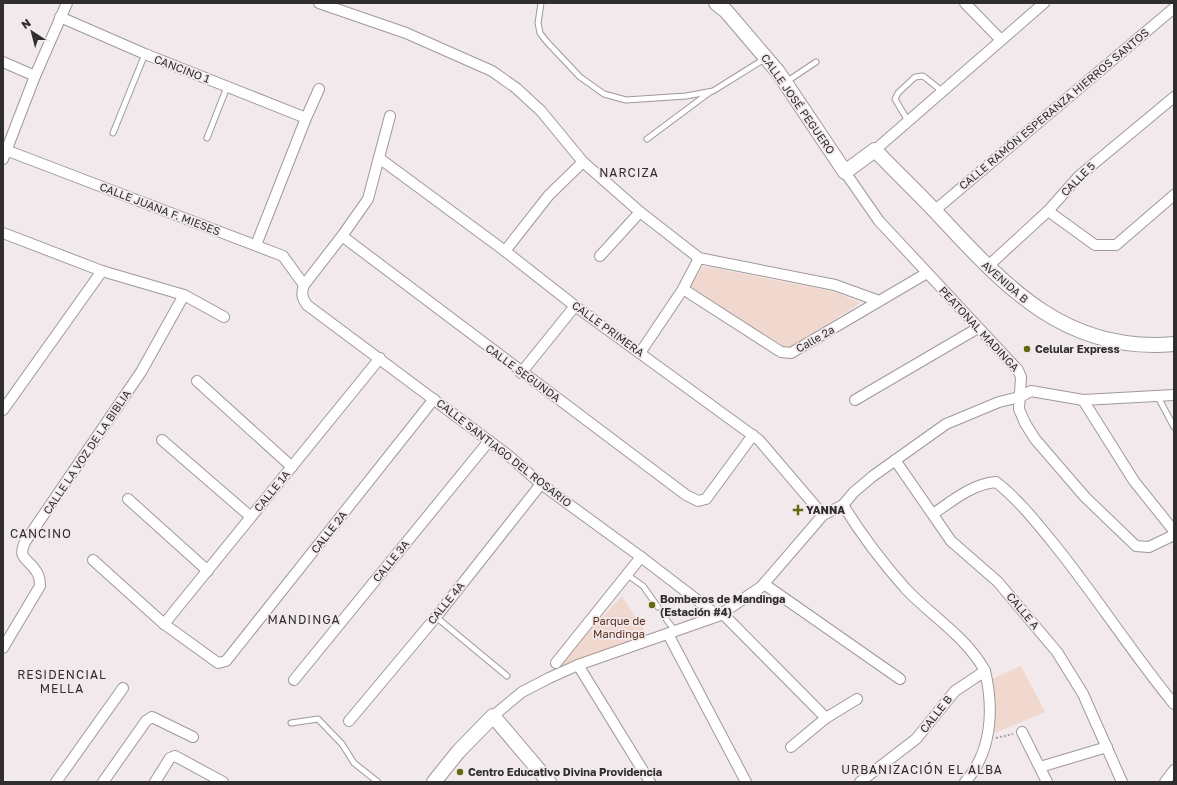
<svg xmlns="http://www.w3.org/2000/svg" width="1177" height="785" font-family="'Golos Text',sans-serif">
	<rect width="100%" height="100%" fill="#f1e9ec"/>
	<g fill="#f0d8ce">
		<polygon points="703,266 836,292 860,303 793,346 782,348 689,287"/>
		<polygon points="622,596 649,638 555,668"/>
		<polygon points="1021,666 1045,712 993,734 992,679"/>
	</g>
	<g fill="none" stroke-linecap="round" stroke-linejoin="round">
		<defs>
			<g id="lane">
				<polyline points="541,3 538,23 540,33 547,42 580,77 604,94 626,100 686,96 713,91 766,58"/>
				<polyline points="786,82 816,62"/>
				<polyline points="908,121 895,99 898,93 915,77 923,76 942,91"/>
				<polyline points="113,133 145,54"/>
				<polyline points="207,138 227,87"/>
				<polyline points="647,139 710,92"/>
				<polyline points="1158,397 1174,427"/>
				<polyline points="626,574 643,586 658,607"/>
				<polyline points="436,617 507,676"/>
				<polyline points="666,619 675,631"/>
				<polyline points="291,723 318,719 342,744 354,763 378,782"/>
			</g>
			<g id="street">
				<polyline points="319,3 406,33 492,71 516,88 541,111 583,162 640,212 699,258 835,285 879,301"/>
				<polyline points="965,3 1001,40"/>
				<polyline points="60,17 145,54 306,118"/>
				<polyline points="3,62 35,76"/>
				<path d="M390,116L368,199L342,236L304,285C301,293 302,298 307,305L508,455L541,484L641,557L718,616"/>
				<polyline points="3,149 283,256 304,285"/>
				<polyline points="875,150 1044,3"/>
				<polyline points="379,158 505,251 575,306 759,440 823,515"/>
				<polyline points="3,159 35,76 67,3"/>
				<polyline points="845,172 879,221 1018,370 1021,377 1019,409 1025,423 1035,439 1085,497 1136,546 1149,547 1174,535"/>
				<polyline points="934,211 1174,8"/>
				<polyline points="1048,211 1095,245 1116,245 1174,195"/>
				<polyline points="3,233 102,271 184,295 224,317"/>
				<path d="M342,236C456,323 572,408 686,495L698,501L706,499L753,435"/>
				<polyline points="256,245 306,118 319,89"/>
				<polyline points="505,251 549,195 583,162"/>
				<polyline points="600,256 640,212"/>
				<polyline points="987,267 1048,211 1079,176 1174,97"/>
				<polyline points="683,289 781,352 791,353 927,273"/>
				<polyline points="640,353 683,289 699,258"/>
				<polyline points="521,373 575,306"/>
				<polyline points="197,381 292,467"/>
				<polyline points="855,400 978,328"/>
				<polyline points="1083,400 1134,481 1174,531"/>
				<polyline points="3,410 102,271"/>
				<polyline points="162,440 251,517"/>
				<polyline points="895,460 951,541 998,582 1057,652 1083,694 1122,782"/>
				<polyline points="128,499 208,571"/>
				<path d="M843,505C861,534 882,562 905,588C931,616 966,636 985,671"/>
				<path d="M933,514C952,501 972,484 996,482C1018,499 1036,522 1054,544C1096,596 1132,653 1174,704"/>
				<polyline points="93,560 164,624 218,663 226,661 434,399"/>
				<polyline points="764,584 900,679"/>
				<polyline points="722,613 826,718"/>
				<polyline points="164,624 380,358"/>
				<polyline points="668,634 746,782"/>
				<path d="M3,648L40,586C40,581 39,575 36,571C28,558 17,559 25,542L141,372L184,295"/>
				<polyline points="556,663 641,557"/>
				<polyline points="578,665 650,782"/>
				<polyline points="294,680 489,441"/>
				<polyline points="493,716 522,692 549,678 578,665 718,616 761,587 823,515 843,505 854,492 873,476 946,424 999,402 1020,397 1031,391 1083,400 1174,395"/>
				<polyline points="349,721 436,617 541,484"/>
				<polyline points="1022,732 1047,782"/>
				<polyline points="791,747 826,718 857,699"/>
				<polyline points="1040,767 1107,747"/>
				<polyline points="56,782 123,688"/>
				<polyline points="103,782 146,721 152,717 193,737"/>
				<polyline points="155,782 170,758 175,756 223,782"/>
				<path d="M860,782L916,739L955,691L985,671C994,709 992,752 965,782"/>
				<polyline points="1165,782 1174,770"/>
			</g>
			<g id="secondary">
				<path d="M716,3L726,11L778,72L845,172L875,150C895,171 915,190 935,211C1003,284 1064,354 1174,344"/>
				<polyline points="434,782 458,752 493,716 549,782"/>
			</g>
		</defs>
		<use href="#lane" stroke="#a0989b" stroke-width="7"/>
		<use href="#street" stroke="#a0989b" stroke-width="12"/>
		<use href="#secondary" stroke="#a0989b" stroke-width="16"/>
		<polyline stroke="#a9a2a5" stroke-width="2" stroke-dasharray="2 2" stroke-linecap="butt" points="996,738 1013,734"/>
		<use href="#lane" stroke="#fff" stroke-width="5"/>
		<use href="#street" stroke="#fff" stroke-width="10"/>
		<use href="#secondary" stroke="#fff" stroke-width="14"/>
	</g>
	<g fill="#636a0d" stroke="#f1e9ec" stroke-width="1.5">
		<circle cx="1027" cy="349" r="4"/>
		<path d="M796 504h4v4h4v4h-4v4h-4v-4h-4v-4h4z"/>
		<circle cx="652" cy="605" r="4"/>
		<circle cx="460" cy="772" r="4"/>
	</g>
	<g text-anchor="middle" stroke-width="3.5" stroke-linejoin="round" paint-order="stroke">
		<g font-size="11" fill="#302d2e" stroke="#f1e9ec">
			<text transform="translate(182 69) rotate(21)" y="4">CANCINO 1</text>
			<text transform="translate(798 104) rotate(55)" y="4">CALLE JOSÉ PEGUERO</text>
			<text transform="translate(1054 109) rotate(-40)" y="4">CALLE RAMÓN ESPERANZA HIERROS SANTOS</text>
			<text transform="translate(1078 179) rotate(-45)" y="4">CALLE 5</text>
			<text transform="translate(160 209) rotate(21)" y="4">CALLE JUANA F. MIESES</text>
			<text transform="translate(1005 282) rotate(41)" y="4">AVENIDA B</text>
			<text transform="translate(608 329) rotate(36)" y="4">CALLE PRIMERA</text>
			<text transform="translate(979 329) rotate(47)" y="4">PEATONAL MADINGA</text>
			<text transform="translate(815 339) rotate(-30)" y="4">Calle 2ª</text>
			<text transform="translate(523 373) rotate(36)" y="4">CALLE SEGUNDA</text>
			<text transform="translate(87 452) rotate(-56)" y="4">CALLE LA VOZ DE LA BIBLIA</text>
			<text transform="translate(504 453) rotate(38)" y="4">CALLE SANTIAGO DEL ROSARIO</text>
			<text transform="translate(272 491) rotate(-51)" y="4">CALLE 1A</text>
			<text transform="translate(329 532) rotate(-52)" y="4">CALLE 2A</text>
			<text transform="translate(391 561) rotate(-51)" y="4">CALLE 3A</text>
			<text transform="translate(446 603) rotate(-51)" y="4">CALLE 4A</text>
			<text transform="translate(1023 611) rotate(50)" y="4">CALLE A</text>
			<text transform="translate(936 714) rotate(-52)" y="4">CALLE B</text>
		</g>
		<g font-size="11" font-weight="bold" fill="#302d2e" stroke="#f1e9ec" text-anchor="start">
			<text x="1035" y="353">Celular Express</text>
			<text x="806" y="514">YANNA</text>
			<text x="660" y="603">Bomberos de Mandinga<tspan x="660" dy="13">(Estación #4)</tspan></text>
			<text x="468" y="776">Centro Educativo Divina Providencia</text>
		</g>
		<g font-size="11" fill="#5d301e" stroke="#f1e9ec">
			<text x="619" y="625">Parque de<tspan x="619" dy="13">Mandinga</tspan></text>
		</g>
		<g font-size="12" letter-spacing="1" fill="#302d2e" stroke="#f1e9ec">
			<text x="629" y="177">NARCIZA</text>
			<text x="41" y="538">CANCINO</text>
			<text x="304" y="624">MANDINGA</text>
			<text x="62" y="679">RESIDENCIAL<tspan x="62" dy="14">MELLA</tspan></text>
			<text x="922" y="774">URBANIZACIÓN EL ALBA</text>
		</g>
	</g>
	<rect width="1177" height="785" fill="none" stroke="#302d2e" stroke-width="8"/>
	<g transform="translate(32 32) rotate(324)" stroke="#f1e9ec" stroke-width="3" paint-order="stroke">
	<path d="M0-3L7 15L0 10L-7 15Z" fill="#302d2e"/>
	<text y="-6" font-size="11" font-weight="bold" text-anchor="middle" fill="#302d2e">N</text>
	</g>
</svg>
